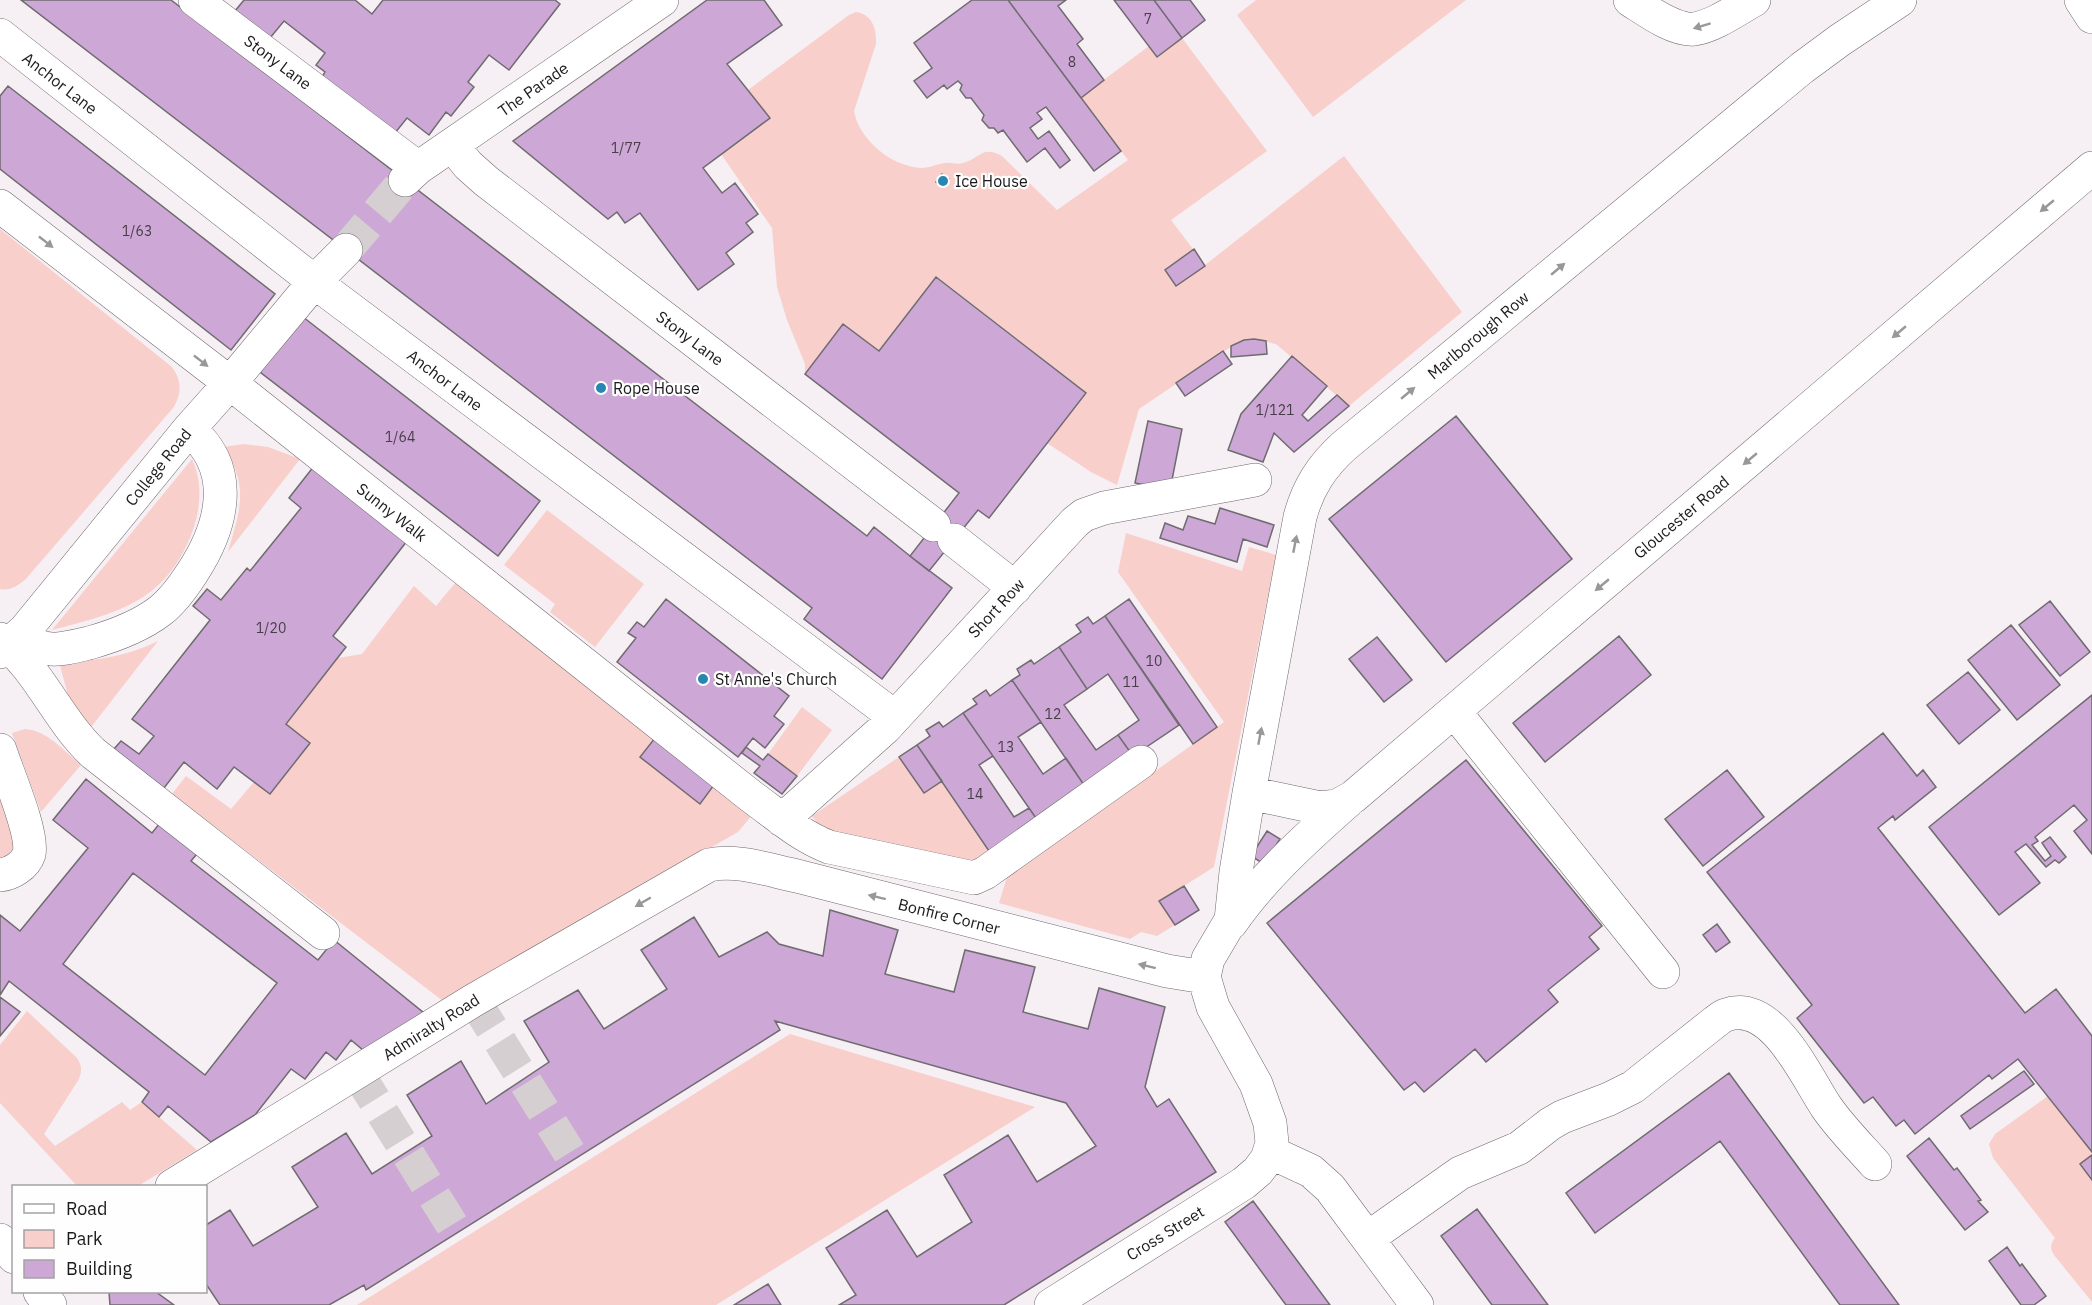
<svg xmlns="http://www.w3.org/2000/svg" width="2092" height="1305" viewBox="0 0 2092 1305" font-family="'IBM Plex Sans',sans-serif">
  <rect width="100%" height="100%" fill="#f6eff3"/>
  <path fill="#f8cfcb" d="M1256,0H1466L1313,117L1237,15Z
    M856,12C872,14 877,29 876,44L854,111C859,140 892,167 922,168C929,168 937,164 945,163C951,162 957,165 963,163C980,159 982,145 1002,156L1057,210L1128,160L1081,97L1149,46L1157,57L1182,38L1267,151L1171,220L1205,265L1344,156L1462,312L1349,406L1276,344L1254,339L1238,342L1139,409L1117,485L1091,472L1047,443L1086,392L937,277L879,351L843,324L805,374V364L787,320L777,287L772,228L721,154L769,118L748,90L849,15Z
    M0,229L172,367C182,381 182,394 173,408L25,580C17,586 10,591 0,589Z
    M244,444L268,447L300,459L228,552C240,510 250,486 223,447Z
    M192,459C202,480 201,505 194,527C168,601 121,612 52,630Z
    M547,510L644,584L595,647L550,612L555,604L504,565Z
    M1126,533L1242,571L1249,547L1276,555L1214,867L1160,901L1175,925L1157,936L1141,932L1130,939L999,903L1007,877L1224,722L1118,572Z
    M456,582L753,814L738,832L443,1001L172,794L186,776L231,809L254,782L270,794L310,743L286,724L338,658L362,654L414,586L436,606Z
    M158,641L88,731L70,702L59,662C93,661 126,657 158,641Z
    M802,707L832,730L797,776L768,754Z
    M25,729C47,730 65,752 81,765L41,812L12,733Z
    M899,757L924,793L942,781L991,854L970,869L842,837L817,823L812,816Z
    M0,797L15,844L8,856L0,859Z
    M27,1011L77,1058C82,1066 82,1070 79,1079L44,1134L55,1146L122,1102L130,1110L142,1102L197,1150L138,1186H77L0,1103V1045Z
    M790,1034L1035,1107L716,1305H357Z
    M2048,1096L2092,1152V1302L2054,1255C2050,1248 2050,1245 2055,1238L1993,1158L1989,1144L1995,1134Z"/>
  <path fill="#cda8d6" stroke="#6f6b70" stroke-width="1.5" fill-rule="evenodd" d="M21,0H171L867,536L874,527L910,556L952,588L882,679L804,619L812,608Z
    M244,0H355L372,14L383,0H555L560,4L509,70L489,55L468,82L474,87L451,116L446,112L429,135L407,118L395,133L322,77L325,72L316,65L325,53L284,21L270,38L235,11Z
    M707,0H764L782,25L727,64L770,118L703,168L722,193L735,183L758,214L746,223L753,232L726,253L734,264L698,290L640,213L625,223L617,212L608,219L513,141Z
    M972,0H1008L1121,151L1094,171L1046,107L1037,113L1042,119L1030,128L1038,139L1049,131L1070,160L1060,168L1045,148L1027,162L1003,130L998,133L994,128H989L982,120L984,115L971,98H966L960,90L962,85L958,81L947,89L944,85L927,98L914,81L932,68L914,43Z
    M1008,0H1066L1058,6L1083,39L1077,44L1104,80L1081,98Z
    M1114,0H1154L1182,38L1157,57Z
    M1154,0H1190L1205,20L1182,38Z
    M8,86L275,294L231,350L0,169V96Z
    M942,174L949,179L943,187L936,182Z
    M1194,249L1205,266L1176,286L1165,270Z
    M936,277L1086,393L989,518L978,510L929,571L910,556L959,493L805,374L843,324L879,351Z
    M303,317L540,501L498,556L260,372Z
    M1254,339L1266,341L1267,354L1231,357V346L1244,340Z
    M1223,351L1232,364L1185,396L1176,383Z
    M1292,356L1327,386L1302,415L1308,421L1337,395L1349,406L1294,452L1274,433L1263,462L1228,450L1241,414Z
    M1456,416L1572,559L1446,662L1329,519Z
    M1148,421L1182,429L1170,490L1135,483Z
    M314,466L407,541L333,636L346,647L286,724L310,743L270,794L234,767L217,789L184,762L164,788L114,749L121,741L139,754L154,736L132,719L210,620L193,606L207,589L221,600L247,568L250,571L301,508L289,498Z
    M1220,508L1274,525L1267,547L1243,539L1237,562L1160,538L1165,523L1183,530L1188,516L1215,524Z
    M666,599L789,696L774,716L784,724L765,748L753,738L738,757L617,662L636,638L628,633L637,622L644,627Z
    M1129,599L1217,727L1193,744L1105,616Z
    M2050,601L2090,652L2060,676L2019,625Z
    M1105,616L1179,725L1133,756L1118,735L1139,720L1108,674L1087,689L1059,647L1081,632L1076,625L1088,617L1093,624Z
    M2011,625L2060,685L2017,720L1968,660Z
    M1619,636L1651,675L1545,762L1513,723Z
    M1377,637L1412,680L1384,702L1349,659Z
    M1059,647L1087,689L1064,705L1096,750L1118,735L1133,756L1086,788L1012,680L1020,675L1017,669L1031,660L1034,664Z
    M1968,672L2000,710L1959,744L1927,705Z
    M1012,680L1041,722L1018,737L1043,774L1066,758L1086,788L1038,821L963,713L977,704L973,699L986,690L990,696Z
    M2092,695V854L2074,831L2087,820L2074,805L2035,837L2038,841L2032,845L2045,861L2051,856L2042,843L2050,837L2066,857L2059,863L2055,860L2046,867L2026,844L2015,852L2040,883L1999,915L1929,827Z
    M963,713L993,756L979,765L1014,817L1029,808L1038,821L991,854L917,745L930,736L926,730L939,722L943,727Z
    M1883,733L1917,776L1923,770L1936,787L1895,820L1893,816L1878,828L2025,1013L2056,989L2092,1036V1152L2018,1059L1992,1079L1989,1075L1915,1134L1904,1120L1896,1126L1873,1097L1864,1103L1797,1018L1812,1005L1707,872Z
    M655,738L714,785L700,804L640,757Z
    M917,745L942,781L924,793L899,757Z
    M746,747L763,760L768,754L797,776L782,794L754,773L760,766L742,753Z
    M1466,760L1602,926L1589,937L1599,949L1548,990L1558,1002L1486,1062L1475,1049L1424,1092L1415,1082L1404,1090L1267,923Z
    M1727,770L1764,817L1703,866L1665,819Z
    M86,779L152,833L164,818L201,849L191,861L318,960L334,940L424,1013L363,1050L351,1040L336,1060L326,1052L305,1079L291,1069L255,1115L211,1142L168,1106L159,1117L142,1102L149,1092L9,981L0,995V915L20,931L88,848L53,820ZM133,873L277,983L205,1075L63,964Z
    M1267,831L1280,839L1264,864L1251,856Z
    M1184,886L1199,910L1175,925L1159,901Z
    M830,910L898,930L885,974L954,992L965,950L1035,967L1023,1012L1088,1029L1099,988L1165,1007L1145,1087L1157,1107L1169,1099L1216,1172L1004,1305H839L856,1295L826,1248L887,1210L917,1257L972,1222L944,1175L1008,1135L1037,1182L1096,1146L1066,1103L775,1021L780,1030L366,1290L364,1285L329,1305H220L206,1284V1225L230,1210L253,1246L318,1207L292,1167L346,1133L372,1174L432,1136L407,1095L461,1061L486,1104L549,1062L524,1021L578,990L604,1029L667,989L641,950L694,917L719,957L767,932L779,944L823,956Z
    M1717,924L1730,942L1716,952L1703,935Z
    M0,997L20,1012L0,1036Z
    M2024,1071L2034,1084L1970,1129L1961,1116Z
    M1729,1073L1899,1305H1840L1720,1141L1595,1233L1566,1193Z
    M1929,1138L1954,1170L1957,1168L1981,1200L1978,1201L1988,1212L1965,1230L1907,1156Z
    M2092,1155V1180L2080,1164Z
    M1253,1201L1330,1305H1286L1225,1222Z
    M1477,1209L1548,1305H1492L1441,1236Z
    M2007,1247L2020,1266L2022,1264L2046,1296L2034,1305H2021L1989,1261Z
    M768,1284L781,1305H734Z
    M109,1292H156L174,1305H110Z"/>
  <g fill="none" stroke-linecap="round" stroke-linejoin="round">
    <path stroke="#d5cfd2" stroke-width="33" stroke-dasharray="33 16" stroke-linecap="butt" d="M346,250L405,180
      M474,1000L574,1160
      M357,1072L457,1233"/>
    <g stroke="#6f696d" stroke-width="34">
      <path id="minor" d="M195,0L418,168
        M1630,0C1646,10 1674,31 1694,29C1714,26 1736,10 1754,0
        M2081,0L2092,17
        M0,35L325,290L895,717
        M452,145L468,165L486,181L934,525
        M405,180L418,168L662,0
        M0,206L230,383L752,797C777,815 800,836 829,847L974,878L985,873L1141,762
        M954,540L1015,588
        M20,635C44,655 60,650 89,643C114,636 139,627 160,611C173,601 183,587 192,573C223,526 237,469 189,429
        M0,639C39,669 57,719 93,753L323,933
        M0,652L25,630L189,429L230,383L315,281L346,250
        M1454,711L1663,972
        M0,750C7,772 34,834 29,854C25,866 11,874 0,875
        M1249,793L1320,808L1337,806L1353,797L2092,168
        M782,820L885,728L1075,522L1084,515L1104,508L1255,480
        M1231,923C1263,877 1306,838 1348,801
        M1270,1152L1311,1171L1330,1188L1417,1305
        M172,1186L474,1000L709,865C737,859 768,870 797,876L1167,971L1204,977
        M1368,1238L1460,1173L1519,1148L1550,1124L1562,1117L1609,1099L1633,1087L1715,1022C1718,1020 1722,1016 1726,1015C1773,998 1807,1079 1827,1108C1841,1128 1859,1146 1875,1164
        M0,1240L14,1257
        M40,1292L50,1305
        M1051,1305L1244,1183L1258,1171L1267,1159L1272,1143L1270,1123L1256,1084L1213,1007L1204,977L1208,959L1231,920L1236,872L1249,793L1300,517C1308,487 1322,466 1344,446L1802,68L1840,40L1900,0"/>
    </g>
    <use href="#minor" stroke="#fff" stroke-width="33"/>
  </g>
  <defs><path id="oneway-solid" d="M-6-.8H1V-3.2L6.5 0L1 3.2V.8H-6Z" transform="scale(1.5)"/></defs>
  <g fill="#989898">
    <use href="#oneway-solid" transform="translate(1702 26) rotate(163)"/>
    <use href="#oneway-solid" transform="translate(2047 206) rotate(140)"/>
    <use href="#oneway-solid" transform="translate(46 242) rotate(38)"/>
    <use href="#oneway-solid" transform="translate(1558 269) rotate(-40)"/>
    <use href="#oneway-solid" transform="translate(1899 332) rotate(140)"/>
    <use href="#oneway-solid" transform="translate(201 361) rotate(38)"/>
    <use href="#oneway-solid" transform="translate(1408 393) rotate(-40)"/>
    <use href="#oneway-solid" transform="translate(1750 459) rotate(140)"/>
    <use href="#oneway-solid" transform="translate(1295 544) rotate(-79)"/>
    <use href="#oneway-solid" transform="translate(1602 585) rotate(140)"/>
    <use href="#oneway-solid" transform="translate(1260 736) rotate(-79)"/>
    <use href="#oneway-solid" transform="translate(877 897) rotate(-166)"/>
    <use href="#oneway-solid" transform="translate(643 902) rotate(150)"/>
    <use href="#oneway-solid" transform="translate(1147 966) rotate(-166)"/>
  </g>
  <g fill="#2786b2" stroke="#fefefe" stroke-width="2">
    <circle cx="943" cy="181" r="6"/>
    <circle cx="601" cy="388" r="6"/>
    <circle cx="703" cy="679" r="6"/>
  </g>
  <g text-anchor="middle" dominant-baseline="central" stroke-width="4.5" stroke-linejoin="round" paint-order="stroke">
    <g font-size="14" fill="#483d49">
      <text x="1148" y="19">7</text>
      <text x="1072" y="62">8</text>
      <text x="626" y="148">1/77</text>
      <text x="137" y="231">1/63</text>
      <text x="1275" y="410">1/121</text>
      <text x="400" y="437">1/64</text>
      <text x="271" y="628">1/20</text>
      <text x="1154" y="661">10</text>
      <text x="1131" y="682">11</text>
      <text x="1053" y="714">12</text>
      <text x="1006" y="747">13</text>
      <text x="975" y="794">14</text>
    </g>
    <g font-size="16" fill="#1b191a" stroke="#fefefe">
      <text transform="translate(278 62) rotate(37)">Stony Lane</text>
      <text transform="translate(60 83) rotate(38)">Anchor Lane</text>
      <text transform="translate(533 89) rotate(-35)">The Parade</text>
      <text transform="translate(1478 335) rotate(-40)">Marlborough Row</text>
      <text transform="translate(690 338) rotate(37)">Stony Lane</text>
      <text transform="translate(445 380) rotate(37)">Anchor Lane</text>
      <text transform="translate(158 467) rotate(-51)">College Road</text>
      <text transform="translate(392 512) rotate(38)">Sunny Walk</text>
      <text transform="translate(1681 517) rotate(-40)">Gloucester Road</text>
      <text transform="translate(996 608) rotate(-47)">Short Row</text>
      <text transform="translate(949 916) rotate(14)">Bonfire Corner</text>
      <text transform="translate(431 1027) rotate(-32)">Admiralty Road</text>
      <text transform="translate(1165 1233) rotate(-32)">Cross Street</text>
    </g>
    <g font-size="16" fill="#1b191a" stroke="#fefefe" text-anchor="start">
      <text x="955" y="181">Ice House</text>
      <text x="613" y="388">Rope House</text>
      <text x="715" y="679">St Anne's Church</text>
    </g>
  </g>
  <rect x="12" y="1185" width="195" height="108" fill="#fefefe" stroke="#a3a2a3" stroke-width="1.5"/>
  <rect x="24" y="1204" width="30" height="9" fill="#ffffff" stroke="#a3a2a3" stroke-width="1.5"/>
  <text x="66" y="1215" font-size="18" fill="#1b191a">Road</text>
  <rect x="24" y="1230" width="30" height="18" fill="#f8cfcb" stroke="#a3a2a3" stroke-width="1.5"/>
  <text x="66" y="1245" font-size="18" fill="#1b191a">Park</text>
  <rect x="24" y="1260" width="30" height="18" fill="#cda8d6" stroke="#a3a2a3" stroke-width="1.5"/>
  <text x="66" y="1275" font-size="18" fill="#1b191a">Building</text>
</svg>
